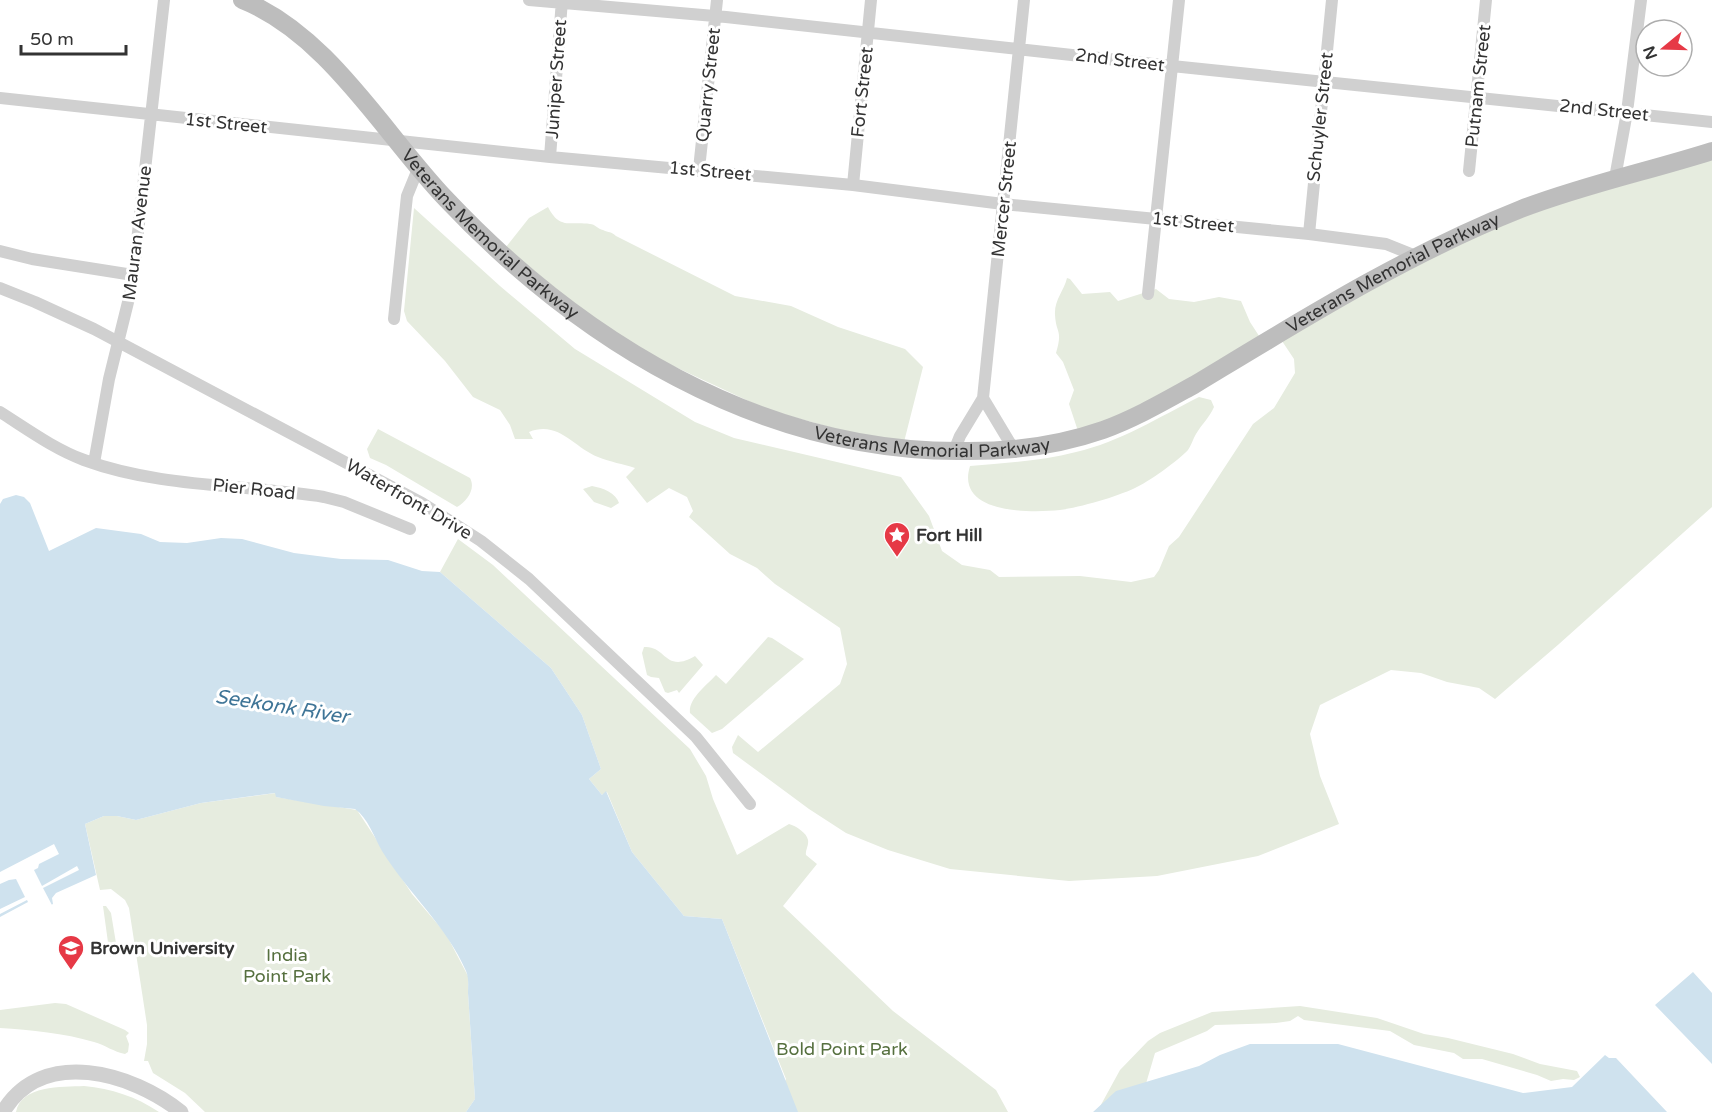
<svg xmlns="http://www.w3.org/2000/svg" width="1712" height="1112" viewBox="0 0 1712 1112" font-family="'Varela Round',sans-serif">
  <rect width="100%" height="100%" fill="#fff"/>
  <path fill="#e6ecdf" d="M1712,149V507L1559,644L1495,699L1479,688L1447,682L1421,673L1391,670L1320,705L1310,734L1320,776L1339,824L1258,856L1157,876L1069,881L950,869L888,850L846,833L809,809L733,753L732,747L738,735L758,752L840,684L847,664L840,628L775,584L757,568L730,554L689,517L693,511L687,497L669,488L647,503L626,477L635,468C623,464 610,462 598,457C574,448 559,420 529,432L533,439H515L510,425L500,410L473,397L445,361L407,321L404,311L414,208L500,286L575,349L695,422L734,438L901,477L929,516L942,551L962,565L990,570L999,577L1080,576L1131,582L1154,577L1159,570L1169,546L1179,537L1253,424L1274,408L1295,373L1294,359L1278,335L1422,252Z
    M548,207C560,230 569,221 590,224C595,224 598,229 603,230C609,233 611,231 616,236L735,296L791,306L838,327L905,349L923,367L904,442L895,445L768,410L613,338L506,247L529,218Z
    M1067,278L1070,279L1082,294L1110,292L1118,301L1156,289L1169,299L1194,302L1219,297L1241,301L1250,322L1263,342L1169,396L1078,431L1069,404L1074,390L1063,362L1056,353C1063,329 1056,334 1055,315C1054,300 1064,291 1067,278Z
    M1199,397L1211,400L1214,407C1209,418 1202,424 1196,434C1193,439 1191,446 1188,450C1179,460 1147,483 1135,488C1116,497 1081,507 1060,510C1030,513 955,514 970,466C1005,463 1041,461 1076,452C1120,442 1159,417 1199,397Z
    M378,429L470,478C476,489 467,501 457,507L386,465L370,458L367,449Z
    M592,486C603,488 616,493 619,503L611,508L594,502L583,489Z
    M458,539L493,565L690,749L706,776L713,799L737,855L789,824C796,826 807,833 808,840C809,846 805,850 806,855L817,864L783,906L893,1011L996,1090L1008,1112H771L786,1079L722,919L684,916L632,852L607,792L602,795L589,779L601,769L582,715L551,668L440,572Z
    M768,637L772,638L804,659L722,729L712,733L690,713C688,699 707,685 716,675L726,684Z
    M644,647C666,645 665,674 695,656L703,665L679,693L677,690L668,693L665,692L659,678L651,677L647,675L642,653Z
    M276,793V797L357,810L412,894L446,934L468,976V993L475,1099L466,1112H205L185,1093L153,1073L148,1061H144L147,1044V1025L129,908L125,900L111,889L100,890L85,824L104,816H117L136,820L201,803Z
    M103,906H106L111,913L117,949V952L110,957Z
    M55,1003L66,1004L125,1030L129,1033L126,1036L129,1044L128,1052L125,1054C114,1052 105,1045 94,1042C64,1033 31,1030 0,1028V1010Z
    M1300,1006L1377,1018L1424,1034L1448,1038L1513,1054L1540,1064L1577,1071L1580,1077L1574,1080L1563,1079L1551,1081L1537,1075L1482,1059H1463L1454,1053L1414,1045L1390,1031L1304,1020L1298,1016L1290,1021L1276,1023L1215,1025L1207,1031L1155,1053L1145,1087L1097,1112L1120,1070L1148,1041L1160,1033L1212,1012Z
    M84,1086C112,1089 135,1096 159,1112H16C21,1085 62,1087 84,1086Z"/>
  <path fill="#cfe2ee" d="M16,495L24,497L30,503L49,551L96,528L141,534L160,542L187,543L221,538L242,539L294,553L341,559L388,560L422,571L440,572L551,668L582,715L601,769L589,779L602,795L606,791L632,852L684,916L722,919L798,1112H466L475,1099L468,993C468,986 469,978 466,971C446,925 408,893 382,851C374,837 368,818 355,809L324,806L276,797L275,793L201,803L136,820L117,816H104L85,824L96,875L56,893L52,898L53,904L0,930V504L3,499Z
    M1693,972L1712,993V1064L1655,1005Z
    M1250,1044H1338L1523,1093L1572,1087L1605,1055L1609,1058H1616L1667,1112H1093L1116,1091L1199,1066L1220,1055Z"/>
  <path fill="#fff" d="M54,844L59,854L39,864L38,868L34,870L42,886L77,866L79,870L43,888L53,907L0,933V917L28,902L27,900L0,914V909L25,897L16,879L9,880L0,884V872Z"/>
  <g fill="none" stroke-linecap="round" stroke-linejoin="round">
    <path stroke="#d0d0d0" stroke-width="12" d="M529,0L726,17L1172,66L1712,122
      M0,98L550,157L853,185L1003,204L1309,234L1386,244L1416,256
      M550,157L562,0
      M699,169L717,0
      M1469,171L1486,0
      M1615,178L1627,112L1641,0
      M853,185L871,0
      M1309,234L1332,0
      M0,251L32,259L133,275
      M0,288L35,302L94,329L422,503L481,541L529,579L696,737L750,804
      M1148,294L1179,0
      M394,319L407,196L418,169
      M983,398L1013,448
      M0,412C27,429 54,449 84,460C160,488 245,484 324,497L344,502L410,529
      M954,451L960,436L983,398L1024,0
      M94,463L109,379L132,286L164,0"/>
    <path stroke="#d0d0d0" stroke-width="15" d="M3,1112C42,1046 133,1073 181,1112"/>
    <path stroke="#bdbdbd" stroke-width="18" id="s1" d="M242,0C328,34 384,134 446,199C579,340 759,451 958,451C1006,452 1057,446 1103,430C1134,419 1165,401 1194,385C1300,321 1405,255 1521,209C1583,185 1649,171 1712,151"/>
  </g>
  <defs>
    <g id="sight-pin" transform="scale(1.35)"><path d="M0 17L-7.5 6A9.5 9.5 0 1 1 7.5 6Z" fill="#e63946" stroke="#fff"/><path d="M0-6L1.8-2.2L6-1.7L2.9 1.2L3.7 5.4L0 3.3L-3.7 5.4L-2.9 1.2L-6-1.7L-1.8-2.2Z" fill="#fff"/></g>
    <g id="university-pin" transform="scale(1.35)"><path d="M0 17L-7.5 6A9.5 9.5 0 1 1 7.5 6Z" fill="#e63946" stroke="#fff"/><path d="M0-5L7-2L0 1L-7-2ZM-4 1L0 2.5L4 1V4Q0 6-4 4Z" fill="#fff"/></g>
  </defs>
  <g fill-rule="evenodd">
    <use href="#sight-pin" x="897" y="535"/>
    <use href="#university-pin" x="71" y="948"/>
  </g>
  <g text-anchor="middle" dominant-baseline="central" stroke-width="6" stroke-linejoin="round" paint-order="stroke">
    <g font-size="18" fill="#333" stroke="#fff">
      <text transform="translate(1120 60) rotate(7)">2nd Street</text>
      <text transform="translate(556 79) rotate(-86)">Juniper Street</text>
      <text transform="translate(708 85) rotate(-84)">Quarry Street</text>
      <text transform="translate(1478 86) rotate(-84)">Putnam Street</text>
      <text transform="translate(862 92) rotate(-84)">Fort Street</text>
      <text transform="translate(1604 110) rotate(6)">2nd Street</text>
      <text transform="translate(1320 117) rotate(-84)">Schuyler Street</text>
      <text transform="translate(226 123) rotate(6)">1st Street</text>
      <text transform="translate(710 171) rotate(5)">1st Street</text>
      <text transform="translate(1004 199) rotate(-84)">Mercer Street</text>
      <text transform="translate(1193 222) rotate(6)">1st Street</text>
      <text stroke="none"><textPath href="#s1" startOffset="344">Veterans Memorial Parkway</textPath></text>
      <text transform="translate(137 233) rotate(-83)">Mauran Avenue</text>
      <text stroke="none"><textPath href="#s1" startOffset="1352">Veterans Memorial Parkway</textPath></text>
      <text stroke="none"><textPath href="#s1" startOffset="848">Veterans Memorial Parkway</textPath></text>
      <text transform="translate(254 489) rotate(6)">Pier Road</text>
      <text transform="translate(409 499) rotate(30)">Waterfront Drive</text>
    </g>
    <g font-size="18" font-weight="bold" fill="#333" stroke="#fff" text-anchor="start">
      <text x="916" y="535">Fort Hill</text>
      <text x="90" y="948">Brown University</text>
    </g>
    <g font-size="18" fill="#56703f" stroke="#fff">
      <text x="287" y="955">India<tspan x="287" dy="21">Point Park</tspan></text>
      <text x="842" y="1049">Bold Point Park</text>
    </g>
    <g font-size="20" font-style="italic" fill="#3f7597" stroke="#fff">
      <text transform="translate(282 707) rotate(9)">Seekonk River</text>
    </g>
  </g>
  <g transform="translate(1664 48) rotate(251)"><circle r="28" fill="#ffffff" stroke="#adadad" stroke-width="1.5"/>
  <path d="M0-4.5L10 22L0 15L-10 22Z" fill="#e63946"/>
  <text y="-9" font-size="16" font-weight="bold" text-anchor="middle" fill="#333333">N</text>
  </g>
  <path d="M21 45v9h105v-9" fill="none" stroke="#333333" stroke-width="3"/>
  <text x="30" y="45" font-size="18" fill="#333333" stroke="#ffffff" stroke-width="4.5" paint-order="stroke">50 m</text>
</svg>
